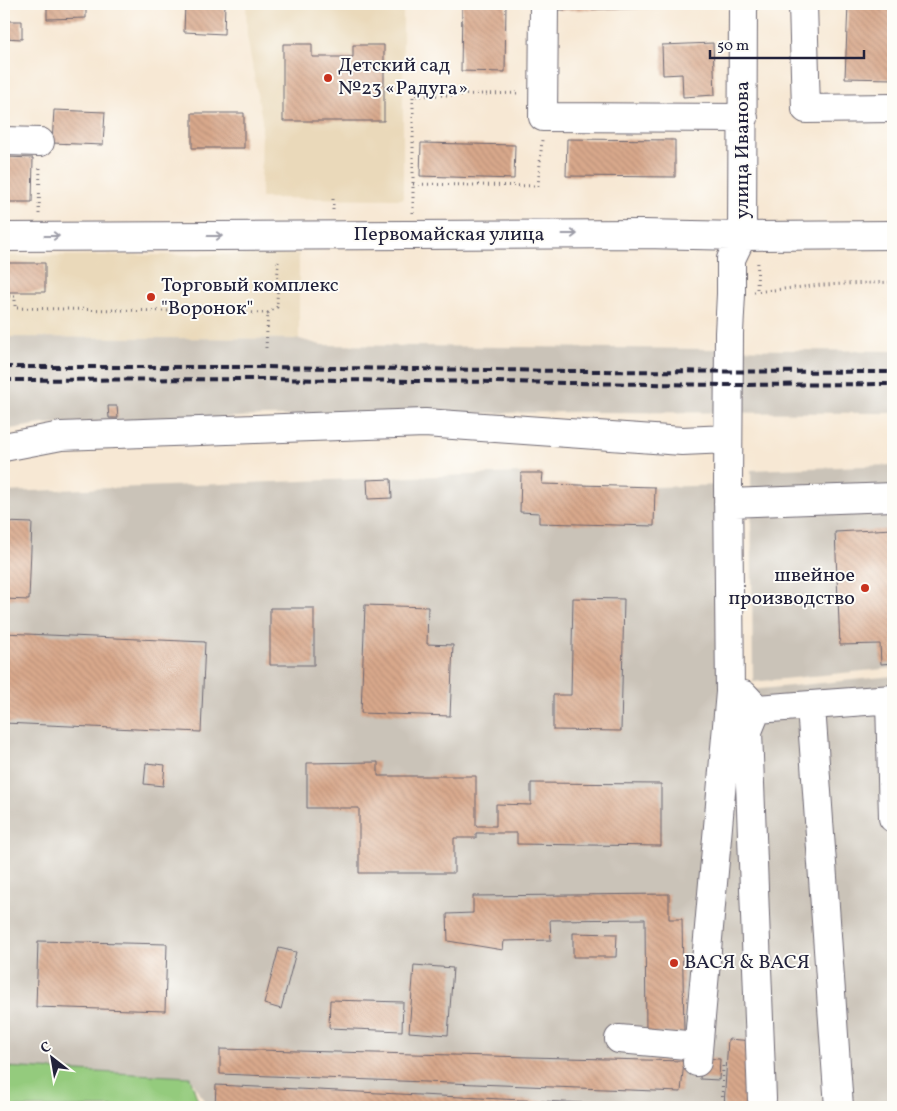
<svg xmlns="http://www.w3.org/2000/svg" width="897" height="1111" viewBox="0 0 897 1111" font-family="Vollkorn,serif">
  <defs>
    <pattern id="building-back-hatch" width="6" height="6" patternUnits="userSpaceOnUse" patternTransform="scale(1.25)"><rect width="6" height="6" fill="#d8a88b"/><path d="M-1 5l2 2M0 0l6 6M5-1l2 2" fill="none" stroke="#b99079"/></pattern>
  </defs>
  <rect width="100%" height="100%" fill="#fdfcf7"/>
  <filter id="ink" filterUnits="userSpaceOnUse"><feTurbulence type="fractalNoise" baseFrequency=".02" numOctaves="2"/><feDisplacementMap in="SourceGraphic" scale="10" xChannelSelector="R" yChannelSelector="G"/><feConvolveMatrix kernelMatrix="1 2 1 2 8 2 1 2 1" color-interpolation-filters="sRGB"/></filter>
  <filter id="wash" filterUnits="userSpaceOnUse"><feTurbulence type="fractalNoise" baseFrequency=".0096" numOctaves="4" result="noise"/><feDisplacementMap in="SourceGraphic" scale="20" xChannelSelector="R" yChannelSelector="G"/><feGaussianBlur stdDeviation="1.12" result="paint"/><feColorMatrix in="noise" values="0 0 0 0 0 0 0 0 0 0 0 0 0 0 0 0 0 1.4 0 .05"/><feComposite in="paint" operator="in"/></filter>
  <g filter="url(#wash)">
    <rect width="100%" height="100%" fill="#f7e8d4"/>
    <path fill="#ead9ba" d="M246,4H403V199L261,198L262,120L247,36Z
      M299,254V339L4,337V256Z"/>
    <path fill="#cac3b8" d="M4,337L299,339L321,345L893,351V413L579,412L264,416L42,424L4,430Z
      M893,465V668L753,682L751,470Z
      M521,473H543V484L655,487L728,485L730,692L893,676V1107H208L190,1077L4,1067V492Z"/>
    <path fill="#94cb7d" stroke="#5b765c" d="M4,1067L190,1077L200,1107H4Z"/>
    <g id="blocks">
      <path fill="url(#building-back-hatch)" d="M47,4H86V18L47,19Z
        M185,4H225L224,34L184,32Z
        M462,4H506L505,72L461,71Z
        M558,4H667V8L558,10Z
        M848,4H893V79L845,78Z
        M4,21H22V39L4,38Z
        M713,43L715,95L683,97L682,74L663,75L662,45Z
        M283,44H312V57H353V45H384V121H283Z
        M54,110L105,112L103,145L52,143Z
        M192,113H244V148H192Z
        M567,139L675,140V177L566,176Z
        M421,143L515,145L514,179L420,176Z
        M6,157L33,158L32,202H4V162H6Z
        M4,263H45V292H4Z
        M108,406H117L118,418H109Z
        M521,473H543L542,484L655,487L654,526L539,523V513L520,512Z
        M391,479L392,498L368,499L367,480Z
        M4,522L32,523L29,600L4,599Z
        M893,529V663L881,664L880,644L840,645L835,532Z
        M573,598L624,599L621,731L553,730V695H571Z
        M365,605L428,607L427,644L453,645L450,716L361,713Z
        M270,608H314V665H270Z
        M4,633L205,642L201,732L4,723Z
        M378,762V776H476V826H496V804L531,805V783L661,784V846L517,844V833H476V838H454V873H359V808H307V763Z
        M146,763L165,765L163,786L144,784Z
        M669,894V919H682L684,1033H646L645,919L550,920L551,940L504,941L503,950L448,941L447,914L473,913V896Z
        M573,933L617,934L616,957H573Z
        M38,941L167,944L165,1011L36,1007Z
        M279,948L296,952L281,1009L264,1004Z
        M414,965L453,968L448,1035L409,1032Z
        M330,1000L403,1002L402,1031L329,1028Z
        M728,1039L754,1041L750,1107H724Z
        M220,1049L684,1061L681,1092L220,1074Z
        M701,1058L720,1059L719,1080L700,1079Z
        M216,1085L644,1106V1107H215Z"/>
    </g>
  </g>
  <g filter="url(#ink)">
    <use href="#blocks" fill-opacity="0" stroke="#6d6771" stroke-width="1"/>
    <g fill="none" stroke-linecap="round" stroke-linejoin="round">
      <g stroke="#6d6771" stroke-width="30">
        <path id="minor" d="M544,4L543,117L744,118
          M803,4L806,109L893,108
          M4,141L40,142
          M4,237L643,234L742,236L893,235
          M4,447L61,436L425,423L682,441L728,439
          M728,503L893,497
          M744,695L757,709L893,699
          M890,700L893,818
          M811,706L839,1107
          M757,709L748,731L762,1099
          M619,1039L698,1046
          M697,1062L730,692L728,485L729,333L731,294V259L742,236L743,4"/>
      </g>
      <path stroke="#6d6771" stroke-width="3" stroke-dasharray="1 4" stroke-linecap="butt" d="M413,184L538,186L542,140
        M333,199V213
        M413,213V96L520,93
        M39,214L40,166
        M757,289L758,260
        M754,292L822,285L893,282
        M4,296H15V308L268,313
        M266,348L268,313L277,307L278,259
        M722,1107L723,1063"/>
      <use href="#minor" stroke="#fff" stroke-width="28"/>
      <path stroke="#22223b" stroke-width="4" stroke-dasharray="8 4" stroke-linecap="butt" d="M4,367H259L569,371L893,372
        M4,380L260,379L728,385L893,384"/>
    </g>
    <defs><path id="oneway-shaft" d="M-6 0H5M1.5-3L5.5 0L1.5 3" fill="none" stroke-width="1.6" stroke-linecap="round" stroke-linejoin="round" transform="scale(1.25)"/></defs>
    <g stroke="#9c9ca7">
      <use href="#oneway-shaft" transform="translate(570 234)"/>
      <use href="#oneway-shaft" transform="translate(52 236)"/>
      <use href="#oneway-shaft" transform="translate(215 236)"/>
    </g>
  </g>
  <g fill="#c8321e" stroke="#fdfcf7" stroke-width="2">
    <circle cx="328" cy="78" r="5"/>
    <circle cx="151" cy="297" r="5"/>
    <circle cx="865" cy="588" r="5"/>
    <circle cx="674" cy="963" r="5"/>
  </g>
  <g text-anchor="middle" dominant-baseline="central" stroke-width="4" stroke-linejoin="round" paint-order="stroke">
    <g font-size="20" fill="#22223b" stroke="#fdfcf7" text-anchor="start">
      <text x="338" y="66">Детский сад<tspan x="338" dy="23">№23 «Радуга»</tspan></text>
      <text x="161" y="286">Торговый комплекс<tspan x="161" dy="23">"Воронок"</tspan></text>
      <text x="855" y="576" text-anchor="end">швейное<tspan x="855" dy="23">производство</tspan></text>
      <text x="684" y="963">ВАСЯ &amp; ВАСЯ</text>
    </g>
    <g font-size="20" fill="#22223b" stroke="#fdfcf7">
      <text transform="translate(743 150) rotate(-90)">улица Иванова</text>
      <text x="449" y="235">Первомайская улица</text>
    </g>
  </g>
  <rect width="897" height="1111" fill="none" stroke="#fdfcf7" stroke-width="20"/>
  <g transform="translate(52 1058) rotate(329)" stroke="#fdfcf7" stroke-width="4" paint-order="stroke">
  <path d="M0-4L9 19L0 12L-9 19Z" fill="#22223b"/>
  <text y="-8" font-size="14" font-weight="bold" text-anchor="middle" fill="#22223b">С</text>
  </g>
  <path d="M710 50v8h154v-8" fill="none" stroke="#22223b" stroke-width="2.5"/>
  <text x="717" y="50" font-size="15" fill="#22223b" stroke="#fdfcf7" stroke-width="4" paint-order="stroke">50 m</text>
</svg>
